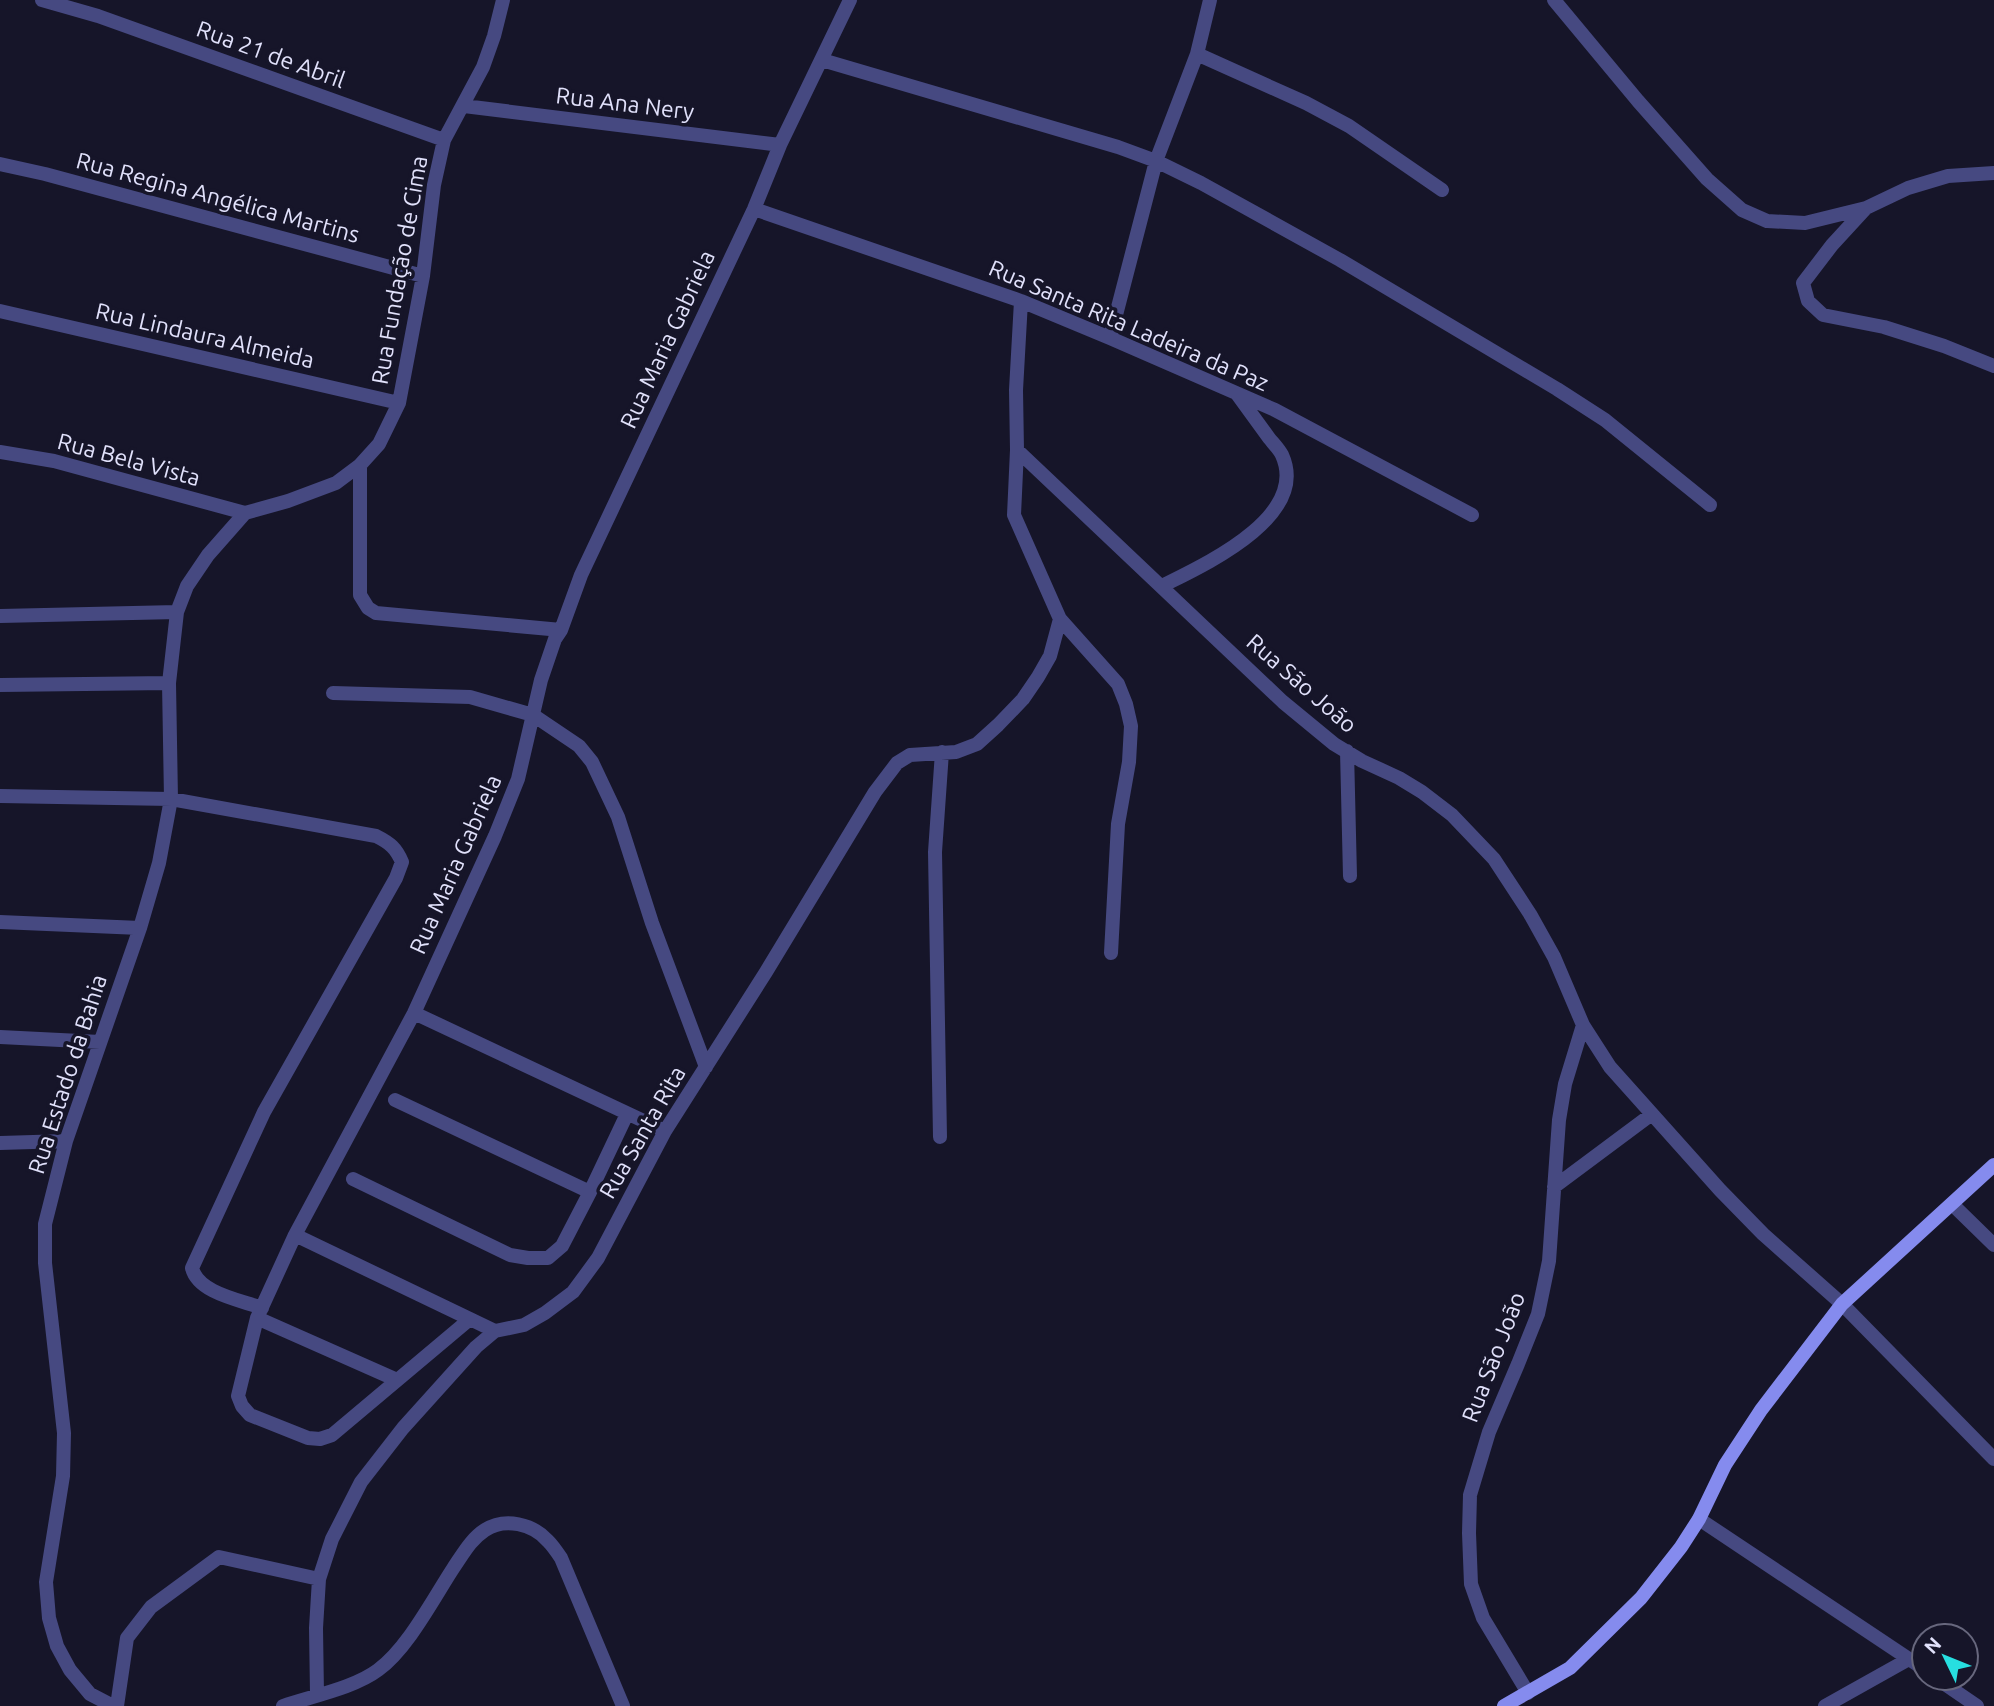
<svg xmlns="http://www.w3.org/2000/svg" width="1994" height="1706" viewBox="0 0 1994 1706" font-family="Ubuntu,sans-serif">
  <rect width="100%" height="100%" fill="#161529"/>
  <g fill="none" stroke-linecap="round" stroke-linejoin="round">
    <path stroke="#464981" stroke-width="14" d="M42,0L98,16L444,140
      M1554,0L1638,101L1707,179L1742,210L1767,221L1805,223L1866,208
      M1197,54L1306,103L1349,126L1442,190
      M822,60L1118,147L1156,161L1201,183L1340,260L1557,389L1605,420L1710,505
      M464,106L780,145
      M0,164L45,174L423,276
      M1994,173L1948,176L1908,188L1866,208L1832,245L1803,283L1808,301L1823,315L1884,327L1944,346L1994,366
      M754,209L1021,301L1110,338L1275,410L1472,515
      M1021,301L1016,390L1017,450L1014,515L1060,619L1118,684L1126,704L1131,726L1129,762L1118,824L1111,953
      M0,311L399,403
      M1110,338L1156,161L1197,54L1210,0
      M1017,450L1283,702L1334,744L1362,761L1399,778L1422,792L1452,815L1494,859L1530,914L1554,957L1583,1025L1610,1067L1720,1190L1763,1234L1842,1304L1994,1459
      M0,452L54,461L245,513L288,501L336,483L360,465L379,444L399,403L423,276L434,185L444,140L483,67L494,36L503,0
      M360,465V595L368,608L376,613L561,630
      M1162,586C1204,565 1310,517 1282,455C1279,449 1273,443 1269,438C1258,423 1248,409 1237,394
      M0,616L177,612
      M0,685L169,683
      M333,693L470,697L533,715L579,746L592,762L618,817L652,923L706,1067
      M1347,751L1350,876
      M0,796L171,799L376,836C390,843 396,848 402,862L396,878L264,1112L192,1268C198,1293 240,1300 262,1308
      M0,922L140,928
      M414,1013L665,1131
      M0,1037L100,1042
      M395,1100L590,1192
      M940,1137L935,852L942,752
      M0,1143L66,1141
      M353,1179L510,1255L528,1258H548L562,1246L590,1192L627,1114
      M1554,1187L1652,1114
      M1952,1204L1994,1245
      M295,1235L495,1331
      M257,1318L397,1380
      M470,1319L332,1435L320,1439L308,1438L250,1415L242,1406L238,1396L257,1318L295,1235L414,1013L495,836L518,779L541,680L555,639L561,630L581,575L754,209L780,145L850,0
      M1699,1519L1924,1669
      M1936,1678L1977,1706
      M1528,1693L1483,1618L1471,1584L1469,1533L1470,1495L1489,1432L1518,1364L1538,1314L1549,1261L1559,1120L1565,1084L1583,1025
      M317,1694L316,1628L319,1579L332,1539L361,1482L403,1428L476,1347L495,1331L524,1325L545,1313L573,1292L598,1258L665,1131L766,972L875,792L897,763L910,755L956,752L977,744L998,725L1023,699L1038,677L1050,656L1060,619
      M113,1706L90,1694L70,1670L57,1646L49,1618L46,1582L63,1476L64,1433L45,1263V1224L66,1141L140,928L159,863L171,799L169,683L177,612L187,586L208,555L245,513
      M117,1706L127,1638L151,1607L219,1557L319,1579
      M283,1706C312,1696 354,1688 378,1670C408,1648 433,1599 454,1567C463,1554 471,1539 485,1530C505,1517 533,1524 548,1541C553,1546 557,1552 561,1558L623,1706
      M1825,1706L1909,1659"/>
    <path stroke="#858bee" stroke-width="14" d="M1504,1706L1570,1668L1641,1598L1681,1547L1699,1519L1725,1465L1761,1410L1842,1304L1994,1165"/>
  </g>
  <g text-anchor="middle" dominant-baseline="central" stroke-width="7" stroke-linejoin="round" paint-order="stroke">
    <g font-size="23" fill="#e1e1fb" stroke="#161529">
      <text transform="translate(271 54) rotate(20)">Rua 21 de Abril</text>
      <text transform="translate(625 103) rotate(7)">Rua Ana Nery</text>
      <text transform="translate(218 197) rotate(15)">Rua Regina Angélica Martins</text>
      <text transform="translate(399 270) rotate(-80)">Rua Fundação de Cima</text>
      <text transform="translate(1129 325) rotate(23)">Rua Santa Rita Ladeira da Paz</text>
      <text transform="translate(205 335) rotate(13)">Rua Lindaura Almeida</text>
      <text transform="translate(667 339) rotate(-65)">Rua Maria Gabriela</text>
      <text transform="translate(129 459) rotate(15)">Rua Bela Vista</text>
      <text transform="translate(1302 683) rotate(41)">Rua São João</text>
      <text transform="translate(455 864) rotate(-66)">Rua Maria Gabriela</text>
      <text transform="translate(67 1074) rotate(-72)">Rua Estado da Bahia</text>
      <text transform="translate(642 1132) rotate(-60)">Rua Santa Rita</text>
      <text transform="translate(1493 1357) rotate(-69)">Rua São João</text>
    </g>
  </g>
  <g transform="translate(1945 1657) rotate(313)"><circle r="33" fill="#161529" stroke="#67677d" stroke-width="2"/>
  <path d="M0-5L12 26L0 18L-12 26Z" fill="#27dfe0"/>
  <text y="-10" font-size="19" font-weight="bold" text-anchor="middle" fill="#e1e1fb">N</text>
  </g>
</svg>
